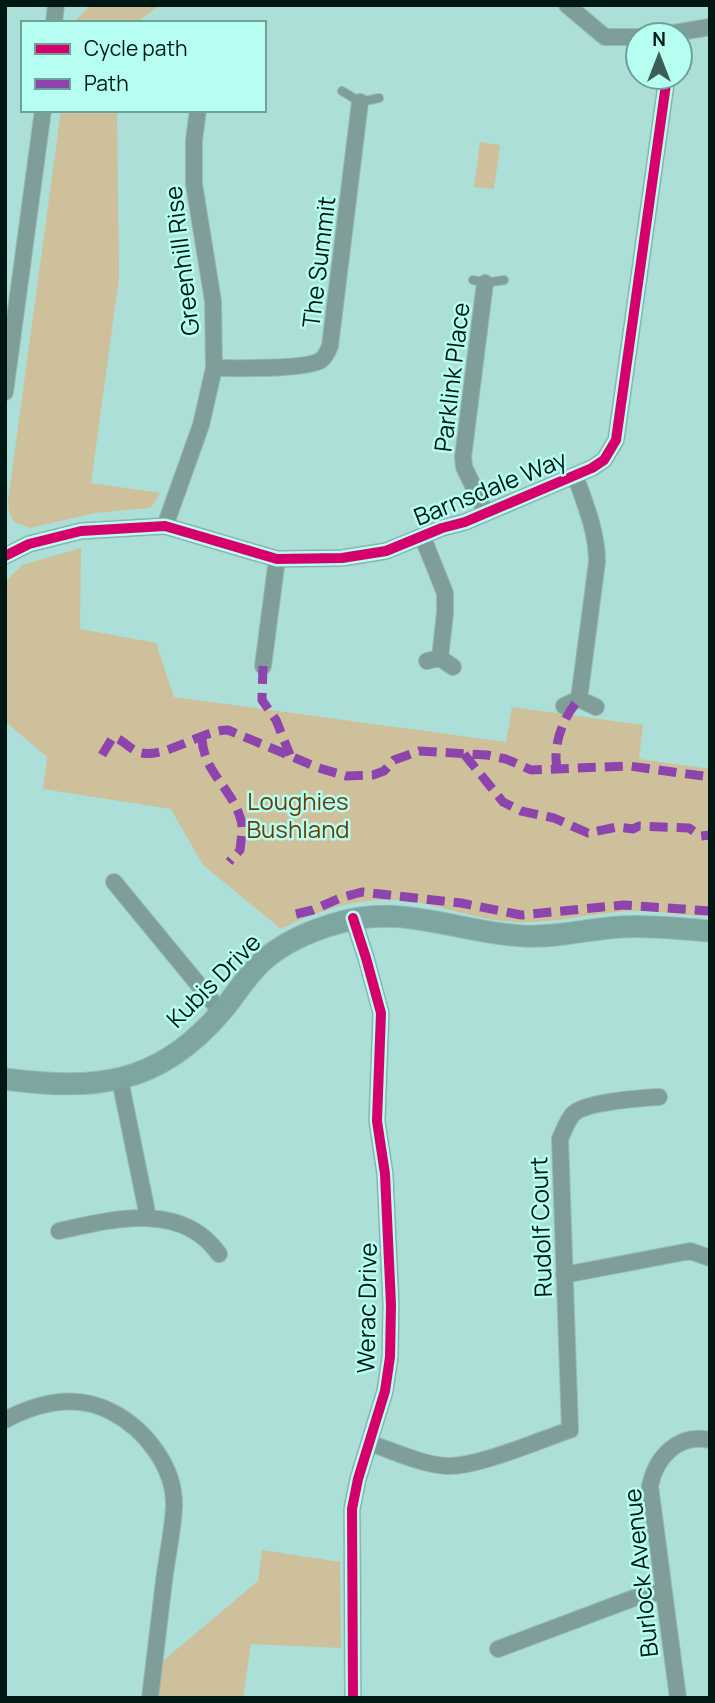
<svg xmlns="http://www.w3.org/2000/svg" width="715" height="1703" viewBox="0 0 715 1703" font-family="Manrope,sans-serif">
  <rect width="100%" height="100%" fill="#acdfd7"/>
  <path fill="#cec09a" d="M91,5H161L135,23H73Z
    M61,110H117L119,278L91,483L160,493L154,504L149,508L95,513L30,528L14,522L9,512L8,501Z
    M480,142L500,145L494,189L474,187Z
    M81,548L80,629L156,643L174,697L506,742L512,707L643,725L639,759L710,769V916C683,916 657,910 630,911C591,913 553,924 513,922C484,920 458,911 430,905C378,892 328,905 281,929L203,865L171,809L43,789L47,757L5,721V582L22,565Z
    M262,1550L340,1562L341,1648L251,1644L243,1698H175L156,1695L158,1665L258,1581Z"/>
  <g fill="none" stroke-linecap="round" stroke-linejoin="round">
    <g stroke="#95bbb5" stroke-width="10">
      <path id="lane" d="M342,91L360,102L379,98
        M473,280L485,283L504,280"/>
    </g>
    <g stroke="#95bbb5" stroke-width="18">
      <path id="street" d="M567,5L605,37H638
        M54,23L56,5
        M662,35L710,27
        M485,283L463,457L464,467L486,513
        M214,368C235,368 307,370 321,360C325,357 328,351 330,346L360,102
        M5,392L43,110
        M575,475C585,504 597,531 597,562L579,699
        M165,526L201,425L214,368L213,301L194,184V140L198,110
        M423,538L445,593V613L440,658
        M5,556L29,544L81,531L165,526L277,559L342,558L386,551L442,528L465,522L592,468L604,460L616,440L667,77
        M427,661L440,658L453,667
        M263,666L277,559
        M564,706L579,699L596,707
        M114,882L221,1012
        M120,1080L148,1217
        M59,1231C113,1219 182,1201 219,1254
        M564,1275L690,1251L710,1258
        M5,1420C39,1402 76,1393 112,1412C145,1429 175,1467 174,1506C173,1531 167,1556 164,1581C159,1620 155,1659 150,1698
        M369,1443C394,1451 420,1464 446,1466C476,1468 539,1440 570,1430L560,1139C564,1130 567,1121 573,1114C585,1102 641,1098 659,1097
        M498,1649L634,1598L663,1591
        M353,1698L352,1509L358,1479L385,1391L390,1357L391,1305L385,1174L377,1121L381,1013L366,958L353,918
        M678,1698L650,1486C656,1457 678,1433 710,1440"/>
    </g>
    <g stroke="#95bbb5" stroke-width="23">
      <path id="secondary" d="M5,1079C96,1091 159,1085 221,1012C236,995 247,974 265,959C284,943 308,932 331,925C401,901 455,933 524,936C556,938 588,929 620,927C649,925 680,929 710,931"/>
    </g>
    <use href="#lane" stroke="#7f9e99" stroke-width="8"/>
    <use href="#street" stroke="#7f9e99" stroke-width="16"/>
    <use href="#secondary" stroke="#7ea6a0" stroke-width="21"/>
    <path stroke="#8e44ad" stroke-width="9" stroke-dasharray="18 9" stroke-linecap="butt" d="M263,666L262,700L276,720L290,755
      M202,738C203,771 231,788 240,817C244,827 241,839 240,850L229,862
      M464,754L503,802L521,811L554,818L588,833L617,827L633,829L639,826L689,828L701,836L710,835
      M102,755L113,737C125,740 130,751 142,753C166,758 205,729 228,730L319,768L346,776L373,775L384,771L394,760L419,751L487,755L506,759L531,770L629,766L710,777
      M558,771C551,748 563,717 579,699
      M296,914L313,910L340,898L362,892L461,903L521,915L624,905L710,911"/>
    <g stroke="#b5fef1" stroke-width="15">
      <path id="cycleway" d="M5,556L29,544L81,531L165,526L277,559L342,558L386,551L442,528L465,522L592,468L604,460L616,440L667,77
        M353,1698L352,1509L358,1479L385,1391L390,1357L391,1305L385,1174L377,1121L381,1013L366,958L353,918"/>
    </g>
    <use href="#cycleway" stroke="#d6006c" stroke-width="10"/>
  </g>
  <g text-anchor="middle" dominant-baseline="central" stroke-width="5" stroke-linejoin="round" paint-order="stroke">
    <g font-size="24" fill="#001814" stroke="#b5fef1">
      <text transform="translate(181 261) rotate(-97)">Greenhill Rise</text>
      <text transform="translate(318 262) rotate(-83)">The Summit</text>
      <text transform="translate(451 377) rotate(-83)">Parklink Place</text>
      <text transform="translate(490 487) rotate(-22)">Barnsdale Way</text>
      <text transform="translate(213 980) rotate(-45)">Kubis Drive</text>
      <text transform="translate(540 1227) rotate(-92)">Rudolf Court</text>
      <text transform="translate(366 1308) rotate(-89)">Werac Drive</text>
      <text transform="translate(640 1573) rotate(-96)">Burlock Avenue</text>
    </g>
    <g font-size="24" fill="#6b3c05" stroke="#b5fef1">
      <text x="298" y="800">Loughies<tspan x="298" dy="28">Bushland</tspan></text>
    </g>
  </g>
  <rect width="715" height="1703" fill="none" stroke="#001814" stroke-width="14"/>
  <rect x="21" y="21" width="245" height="91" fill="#b5fef1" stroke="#6da299" stroke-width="2"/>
  <rect x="35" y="44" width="35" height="10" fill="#d6006c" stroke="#6da299" stroke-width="2"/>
  <text x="84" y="56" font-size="21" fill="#001814">Cycle path</text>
  <rect x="35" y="79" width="35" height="10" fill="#8e44ad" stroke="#6da299" stroke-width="2"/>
  <text x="84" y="91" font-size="21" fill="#001814">Path</text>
  <g transform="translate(659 56)"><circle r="33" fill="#b5fef1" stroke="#6da299" stroke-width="2"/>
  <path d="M0-5L12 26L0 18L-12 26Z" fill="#3c5e58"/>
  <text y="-10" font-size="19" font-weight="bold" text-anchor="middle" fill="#001814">N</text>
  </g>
</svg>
